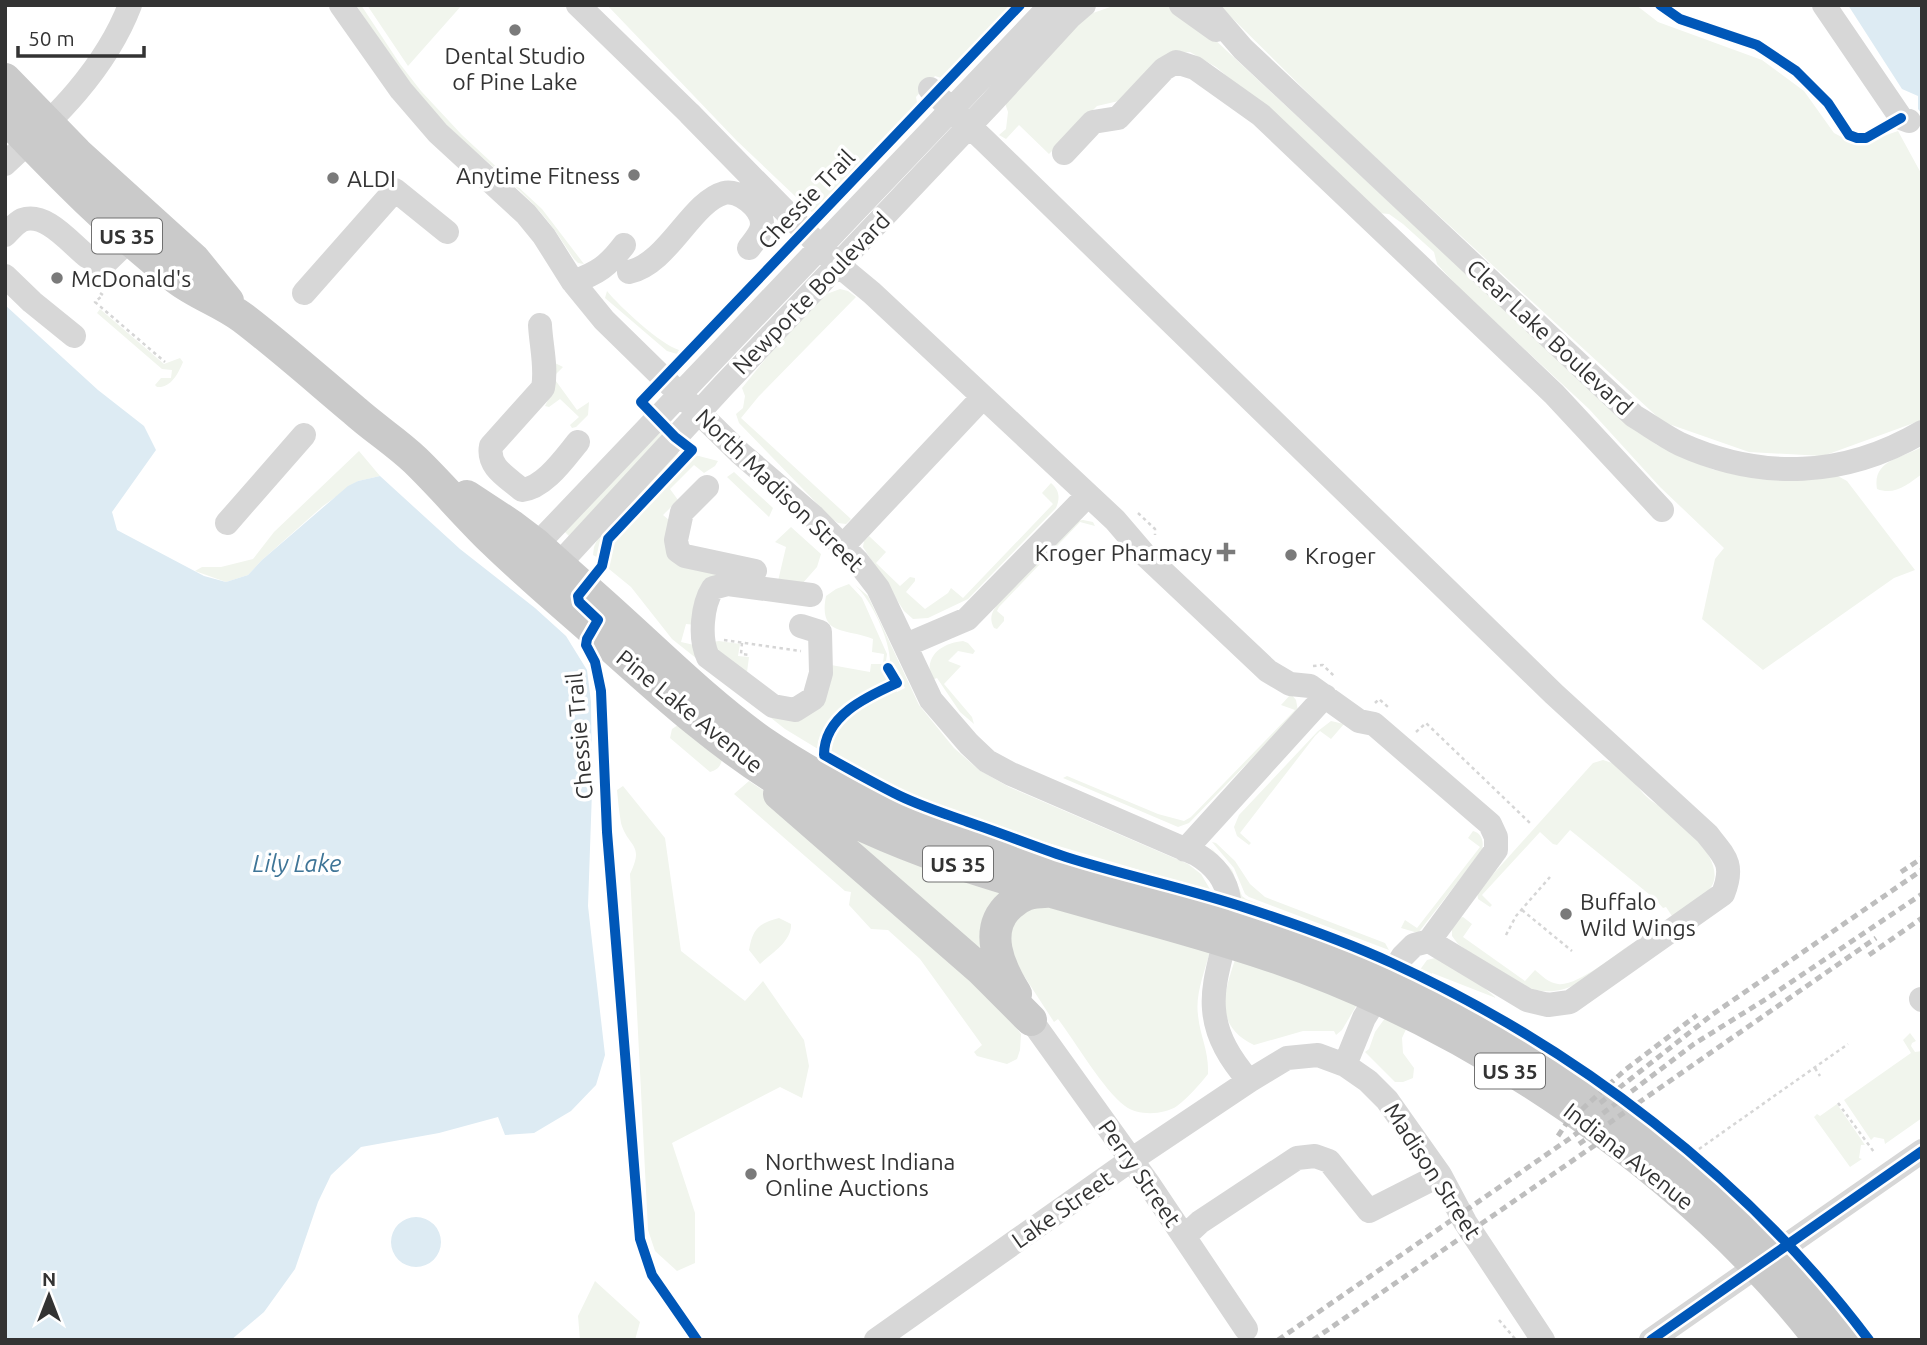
<svg xmlns="http://www.w3.org/2000/svg" width="1927" height="1345" viewBox="0 0 1927 1345" font-family="Ubuntu,sans-serif">
  <rect width="100%" height="100%" fill="#fff"/>
  <path fill="#f1f5ed" d="M356,5H361L400,64L421,91L462,135L542,209L584,264L578,263L574,259C566,248 559,235 550,224C522,187 482,160 450,128C413,92 385,48 356,5Z
    M367,5H462L408,66Z
    M607,5H1014L944,79L935,76L916,97L918,107L815,215L737,141Z
    M1116,5H1166L1180,11L1212,37L1624,421L1657,445L1714,470L1796,480L1836,475L1847,481L1915,570L1894,578L1763,670L1702,619L1715,559L1724,548L1660,487L1589,409L1461,290L1437,264L1434,252L1403,224L1389,214L1378,213L1288,128L1216,67L1190,52L1170,54L1123,100L1097,106L1049,154L1019,125L1006,139L999,135L1006,129L1008,112L1005,103L1070,30L1093,13Z
    M1219,5H1636L1658,22L1762,60L1804,91L1834,133L1857,145L1898,131L1922,175V420L1823,456L1749,452L1663,422L1336,121Z
    M840,289L848,291L856,297L759,396L741,418L851,519L846,524L838,523L832,519L739,423L736,414L743,408L745,396L742,388L775,347L824,295Z
    M607,291C620,307 660,344 679,350L677,354L667,351L605,298Z
    M100,309L164,364L180,358L183,362C178,374 171,388 157,387L155,385L161,378H171L172,370L162,369L97,313Z
    M555,363L563,367L553,377L577,410L589,402L588,415L576,427L572,428L570,425L579,417L560,399L549,407L545,406L550,396Z
    M659,428L666,434L569,536L562,529Z
    M1922,447V474C1908,484 1895,496 1877,489C1872,460 1902,458 1922,447Z
    M359,451L380,476L358,481L323,506L262,560L248,575L226,582L195,571L202,567H221L253,559L274,532Z
    M677,453L684,454L607,534L604,538L600,559L593,555L594,547L602,529Z
    M695,455L718,461L715,466L704,473L694,465L670,489L678,500L663,515L669,520L670,550L778,581L786,547L775,542L791,527L821,554L817,567L802,584L721,578L698,625L686,624L681,642L694,645L780,714L831,665L870,672L871,664H883L884,654L872,652L873,639C846,628 818,637 826,596L836,589L849,584L862,598L887,654L885,669L891,682C849,701 838,708 818,749L785,729L672,639L631,587L609,569L607,564L612,540Z
    M734,472L773,508L769,517L727,477Z
    M1051,483C1060,491 1060,498 1056,508L968,599L928,618L913,619L904,611L863,547L864,541L869,536L886,552L876,563L900,586L910,577L915,578V581L906,592L925,609L948,593L951,588L963,598L1053,504L1042,493Z
    M1083,520L1093,522L1095,526L1080,522L999,607L997,611L1004,617V621L997,629L994,628C988,617 993,610 1000,601L1076,521Z
    M855,585L868,596L919,705L954,748L979,770L1009,787L1188,864L1201,874L1211,891L980,823L899,791L831,756C818,724 873,699 895,688L897,692L905,688L894,666L890,667C892,643 872,601 855,585Z
    M719,641L740,644L738,656L749,657L747,672L721,657L712,642Z
    M963,641L968,643L975,651L973,654L958,651L948,661L961,666L944,684L972,717L974,724L960,712L937,678L932,680C923,657 941,643 963,641Z
    M1291,694L1296,700L1298,711L1189,823L1178,827L1063,778L1067,776L1158,814L1184,821L1191,817L1295,710L1281,705Z
    M1331,721L1344,724L1331,739L1320,731L1315,736L1240,833L1251,843L1249,845L1237,836L1234,827L1239,815L1318,731Z
    M678,725L722,760C720,767 717,770 710,772L670,738L672,729Z
    M1603,760C1632,768 1628,779 1647,797C1653,803 1662,807 1669,812C1688,826 1731,868 1708,891C1699,901 1683,908 1672,916L1666,907L1663,908L1655,899L1570,830L1557,845L1553,844L1540,832L1482,895L1492,905L1490,907L1478,899L1477,892L1593,763Z
    M749,781L764,791L974,974L1021,1034L1020,1050L1017,1059L1007,1064L977,1056L974,1052L982,1045L920,959L888,930L871,929L849,905L851,892L845,891L734,794Z
    M623,786L665,838L681,951L745,1001L763,981L804,1040L809,1066L802,1098L780,1087L672,1143L695,1213V1263L677,1271L655,1251L648,1230L630,874C645,843 628,848 621,823C619,812 618,800 617,790Z
    M816,814L1005,892L994,970Z
    M1473,831C1482,833 1485,843 1481,852L1418,933L1401,928L1405,920L1417,928L1480,847L1468,838Z
    M1212,842L1216,843L1235,861L1250,884L1265,897L1385,943L1389,950L1249,897L1245,894L1234,868Z
    M1210,847L1232,870L1242,896L1246,899L1388,953V961L1241,903L1234,881Z
    M1031,902L1210,951C1205,971 1195,994 1198,1015C1200,1037 1209,1050 1208,1074C1199,1085 1189,1097 1177,1106C1164,1115 1138,1116 1125,1106C1104,1091 1075,1041 1058,1019L1054,1022L1004,945L1006,925Z
    M1463,917L1472,924L1463,937L1525,981L1535,970C1542,976 1549,983 1558,984C1577,987 1617,953 1634,942C1615,956 1596,973 1576,984C1533,1008 1491,967 1458,944L1452,936V928L1458,918Z
    M779,918L791,924C792,941 772,953 760,964L749,950C753,928 758,924 779,918Z
    M1238,951L1358,1003L1342,1030L1336,1035L1334,1031H1303L1254,1045C1210,1024 1226,987 1238,951Z
    M1435,958L1476,981L1496,998L1432,973L1402,1038L1403,1053L1414,1068L1413,1078L1403,1082H1395L1365,1052L1369,1049L1375,1032L1427,960Z
    M1910,1033L1916,1041L1912,1043L1911,1046L1915,1052L1922,1051V1118L1885,1144L1884,1139L1874,1137L1871,1140L1844,1100L1911,1053L1903,1040Z
    M1837,1104L1865,1145H1861L1859,1158L1862,1159L1850,1167L1814,1117L1817,1114L1820,1116Z
    M595,1281L640,1322L635,1340H580L578,1316Z"/>
  <path fill="#ddebf3" d="M1848,5H1922V114L1918,109V96L1902,89Z
    M5,305L98,390L144,426L156,450L112,512L117,530L204,576L226,582L248,575L262,560L348,486L358,481L380,476L460,549L535,608L566,636L587,670L591,702L592,791L588,906L605,1055L596,1085L571,1111L534,1133L505,1135L498,1117L439,1133L361,1147L331,1175L318,1202L295,1269L264,1312L231,1340H5Z
    M391 1242a25 25 0 1 1 50 0a25 25 0 1 1-50 0Z"/>
  <g fill="none" stroke-linecap="round" stroke-linejoin="round">
    <path stroke="#d6d6d6" stroke-width="2.5" stroke-dasharray="3.5 3.5" stroke-linecap="butt" d="M124,279L129,273
      M100,293L103,295L95,302L165,362
      M1138,513L1155,529V535
      M724,640L801,651
      M742,643L741,654L750,655
      M1313,666L1323,665L1334,676
      M1375,703L1379,699L1388,707
      M1416,732L1426,723L1532,825
      M1522,910L1572,951
      M1506,935L1516,916L1550,877
      M1815,1068L1820,1076
      M1838,1103L1874,1152
      M1699,1149L1848,1044
      M1499,1320L1516,1340"/>
    <path stroke="#d7d7d7" stroke-width="24" d="M341,5L401,90L438,133L526,214L544,236L573,282L604,320L740,453L813,516L858,562L878,588L931,700L969,744L987,761L1011,774L1196,854C1262,893 1209,954 1214,1009C1216,1037 1231,1060 1249,1081
      M578,5L689,113L837,264L872,293L1115,520L1145,555L1268,671L1290,684L1310,686L1359,721L1374,724L1490,824L1496,837V850L1429,941L1414,945L1403,956L1364,1018L1345,1065
      M1181,5L1216,30
      M1205,5L1243,49L1634,416C1649,425 1664,436 1680,444C1762,481 1845,477 1922,432
      M1824,5L1901,118L1909,121
      M930,89L984,140L1554,694L1707,834C1725,857 1735,864 1723,894L1570,1002L1548,1005L1527,1000L1429,941
      M1064,153L1093,122L1118,118L1164,69L1176,62L1195,68L1261,115L1554,394L1662,510
      M5,164C55,118 105,70 130,5
      M5,235C10,230 16,223 22,220C46,211 71,244 88,257
      M100,268L130,239
      M629,272C668,264 691,202 724,193C739,189 762,208 762,224C762,233 754,241 749,248
      M5,276L32,302L74,336
      M573,282C598,273 608,266 624,245
      M304,293L395,190L447,232
      M540,325C541,345 547,368 543,388L491,446C487,467 507,477 522,490C544,488 564,459 578,442
      M707,487L682,512L676,540L678,551L685,556L755,571
      M227,523L304,435
      M842,547L983,397
      M525,557L1051,5
      M548,576L723,386L992,102L1070,17L1084,5
      M801,626L820,632L821,673L814,698L795,710L773,706L708,657C699,638 702,605 713,588L728,584L811,595
      M906,645L967,619L1088,495
      M1185,850L1325,696
      M1921,999L1922,1000
      M1031,1020L1148,1183L1246,1329
      M1185,1236L1200,1222L1297,1158L1315,1156L1329,1161L1369,1211L1440,1175
      M876,1340L1131,1160L1249,1081L1287,1058L1318,1055L1345,1065L1368,1081L1387,1100L1440,1175L1465,1222L1543,1340
      M1651,1340L1922,1151"/>
    <path stroke="#cacaca" stroke-width="32" d="M5,79L77,153L194,259L228,301
      M5,117C59,174 114,230 176,278C196,294 222,302 243,318C281,347 318,380 355,411C374,428 396,442 415,460C442,486 466,515 493,541C530,577 571,611 609,645C668,698 726,750 794,790C940,877 1109,901 1268,955C1473,1024 1686,1168 1820,1340
      M467,496L511,525L536,544C565,571 595,596 624,623C668,663 712,706 761,741C793,763 828,783 863,800C928,831 1000,856 1070,875C1120,889 1172,900 1222,915C1469,992 1690,1137 1851,1340
      M779,794L981,970L1031,1020
      M1016,994C1000,968 982,930 1010,905C1021,895 1031,892 1045,892"/>
    <path stroke="#bebebe" stroke-width="5" stroke-dasharray="7 5" stroke-linecap="butt" d="M1901,872L1922,858
      M1869,955L1922,918
      M1600,1103L1713,1014L1922,870
      M1558,1136L1566,1124L1625,1070L1697,1015
      M1579,1144L1876,938
      M1278,1340L1569,1139L1694,1044L1766,999L1922,894
      M1313,1340L1598,1143"/>
    <g stroke="#fff" stroke-width="15">
      <path id="cycleway" d="M1660,5L1680,19L1757,45L1796,71L1828,103L1849,135L1857,138H1866L1901,118
        M888,668L897,683C866,697 824,716 824,755C847,768 870,781 894,793C917,805 943,813 968,822C1001,833 1033,846 1066,857C1123,875 1181,887 1237,905C1290,922 1342,940 1392,963C1575,1047 1748,1179 1869,1340
        M697,1340L652,1275L640,1239L607,832L601,691L595,662L586,645L587,639L598,620L579,602L578,596L602,566L608,539L692,450L675,437L641,402L1020,5
        M1651,1340L1922,1151"/>
    </g>
    <use href="#cycleway" stroke="#0057b8" stroke-width="10"/>
  </g>
  <g fill="#7a7a7a" stroke="#fff" stroke-width="2.5">
    <circle cx="515" cy="30" r="7"/>
    <circle cx="634" cy="175" r="7"/>
    <circle cx="333" cy="178" r="7"/>
    <circle cx="57" cy="278" r="7"/>
    <path d="M1222.5 541.5h7v7h7v7h-7v7h-7v-7h-7v-7h7z"/>
    <circle cx="1291" cy="555" r="7"/>
    <circle cx="1566" cy="914" r="7"/>
    <circle cx="751" cy="1174" r="7"/>
  </g>
  <g text-anchor="middle" dominant-baseline="central" stroke-width="7" stroke-linejoin="round" paint-order="stroke">
    <g fill="#fff" stroke="#707070" stroke-width="2">
      <rect x="92" y="218.5" width="70" height="35" rx="5"/>
      <rect x="923" y="846.5" width="70" height="35" rx="5"/>
      <rect x="1475" y="1053.5" width="70" height="35" rx="5"/>
    </g>
    <g font-size="21" font-weight="bold" fill="#333">
      <text x="127" y="236">US 35</text>
      <text x="958" y="864">US 35</text>
      <text x="1510" y="1071">US 35</text>
    </g>
    <g font-size="23" fill="#333" stroke="#fff" text-anchor="start">
      <text x="515" y="55" text-anchor="middle">Dental Studio<tspan x="515" dy="26">of Pine Lake</tspan></text>
      <text x="620" y="175" text-anchor="end">Anytime Fitness</text>
      <text x="347" y="178">ALDI</text>
      <text x="71" y="278">McDonald's</text>
      <text x="1212" y="552" text-anchor="end">Kroger Pharmacy</text>
      <text x="1305" y="555">Kroger</text>
      <text x="1580" y="901">Buffalo<tspan x="1580" dy="26">Wild Wings</tspan></text>
      <text x="765" y="1161">Northwest Indiana<tspan x="765" dy="26">Online Auctions</tspan></text>
    </g>
    <g font-size="23" fill="#333" stroke="#fff">
      <text transform="translate(806 199) rotate(-46)">Chessie Trail</text>
      <text transform="translate(811 293) rotate(-46)">Newporte Boulevard</text>
      <text transform="translate(1550 337) rotate(43)">Clear Lake Boulevard</text>
      <text transform="translate(780 490) rotate(44)">North Madison Street</text>
      <text transform="translate(690 711) rotate(39)">Pine Lake Avenue</text>
      <text transform="translate(579 736) rotate(-95)">Chessie Trail</text>
      <text transform="translate(1629 1156) rotate(38)">Indiana Avenue</text>
      <text transform="translate(1433 1171) rotate(57)">Madison Street</text>
      <text transform="translate(1140 1173) rotate(55)">Perry Street</text>
      <text transform="translate(1062 1209) rotate(-35)">Lake Street</text>
    </g>
    <g font-size="24" font-style="italic" fill="#3f7597" stroke="#fff">
      <text x="297" y="863">Lily Lake</text>
    </g>
  </g>
  <rect width="1927" height="1345" fill="none" stroke="#333333" stroke-width="14"/>
  <g transform="translate(49 1296)" stroke="#ffffff" stroke-width="5" paint-order="stroke">
  <path d="M0-5L12 26L0 18L-12 26Z" fill="#333333"/>
  <text y="-10" font-size="19" font-weight="bold" text-anchor="middle" fill="#333333">N</text>
  </g>
  <path d="M18 46v10h126v-10" fill="none" stroke="#333333" stroke-width="3.5"/>
  <text x="28" y="46" font-size="21" fill="#333333" stroke="#ffffff" stroke-width="5" paint-order="stroke">50 m</text>
</svg>
